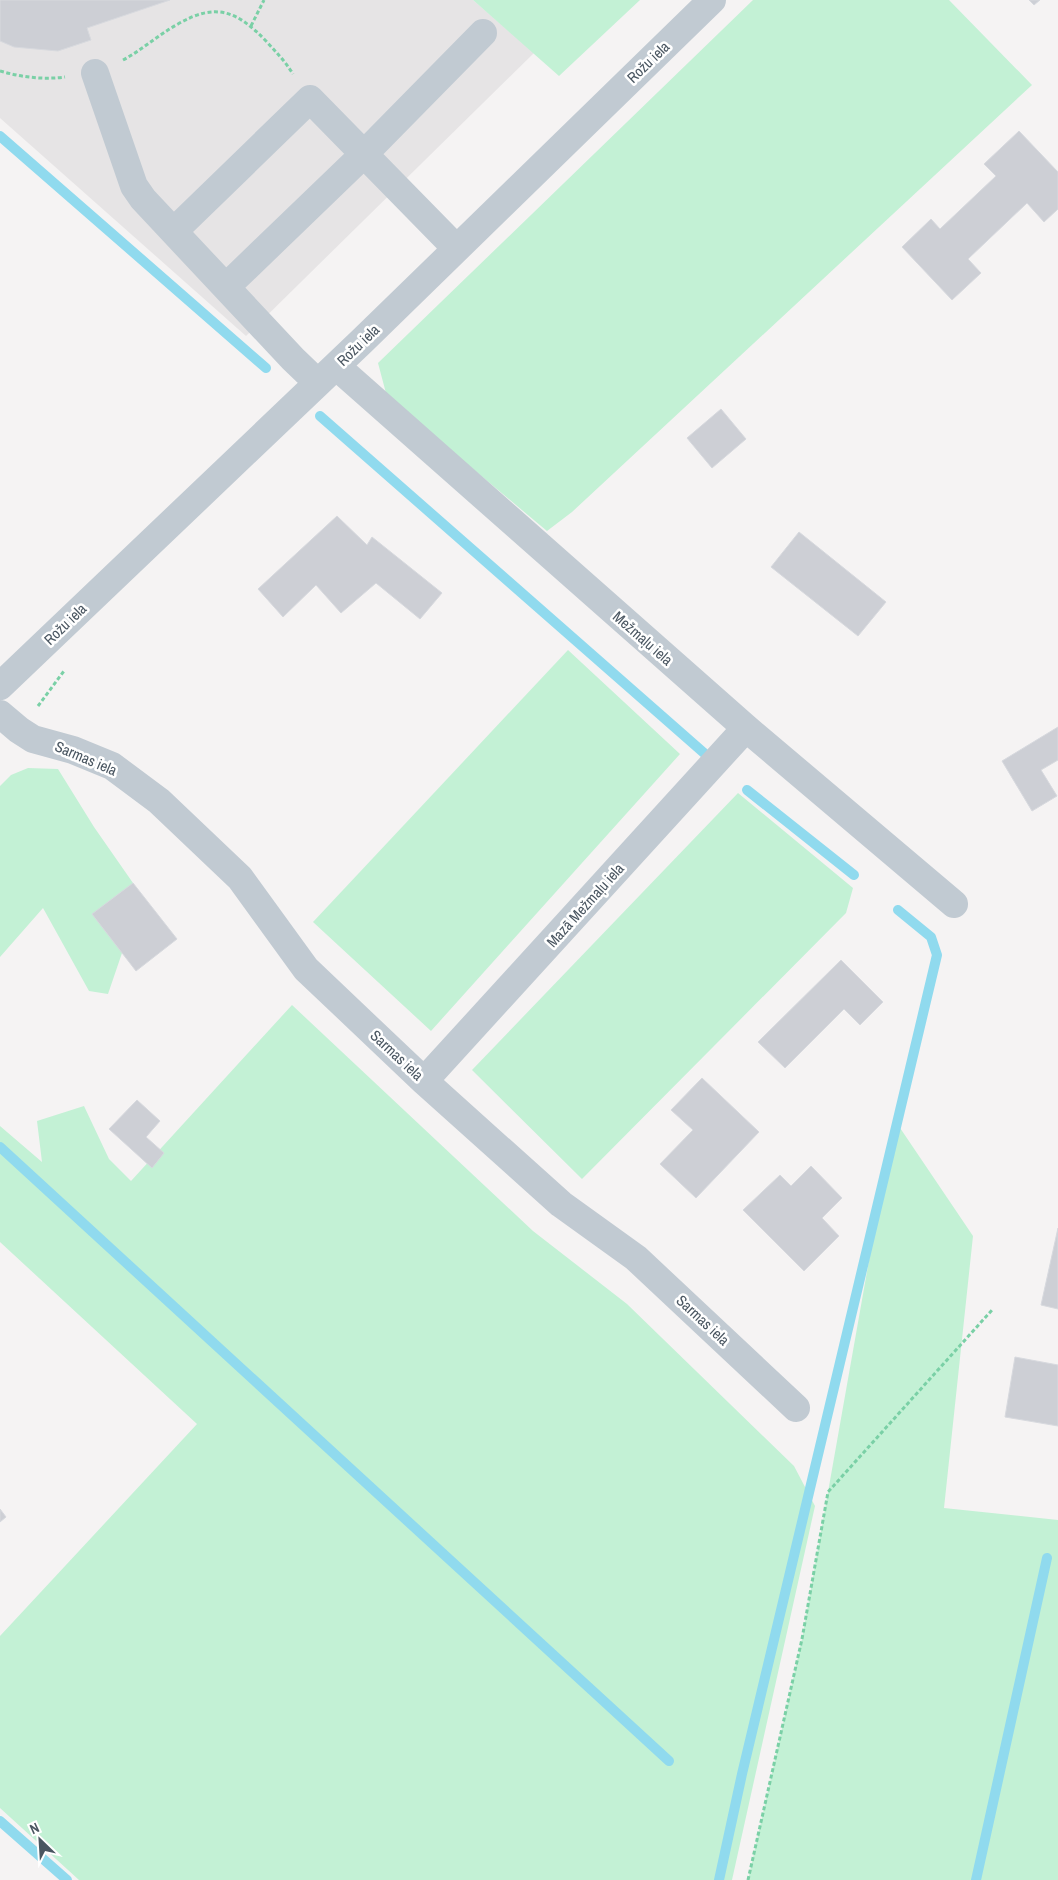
<svg xmlns="http://www.w3.org/2000/svg" width="1058" height="1880" viewBox="0 0 1058 1880" font-family="'Archivo Narrow',sans-serif">
  <rect width="100%" height="100%" fill="#f5f3f3"/>
  <path fill="#e6e4e5" d="M0,0H473L534,53L246,336L0,118Z"/>
  <path fill="#c3f1d5" d="M473,0H640L559,76Z
    M753,0H949L1032,85L572,512L547,531L387,397L378,363Z
    M568,650L680,754L431,1031L313,922Z
    M28,768L58,769L94,827L133,883L122,953L108,994L89,991L43,908L0,957V786L11,775Z
    M738,793L853,888L846,913L582,1179L472,1070Z
    M292,1005L533,1231L627,1304L794,1466L815,1506L732,1880H79L0,1808V1636L197,1424L0,1242V1126L42,1162L37,1121L84,1106L109,1159L131,1181Z
    M894,1119L973,1236L944,1508L1058,1520V1880H748L802,1639Z"/>
  <g fill="none" stroke-linecap="round" stroke-linejoin="round">
    <path stroke="#90daee" stroke-width="10" d="M0,136L266,368
      M320,416L704,753
      M747,790L854,875
      M0,1147L669,1761
      M0,1821L67,1880
      M719,1880L742,1774L937,955L931,937L898,910
      M976,1880L1047,1558"/>
  </g>
  <path fill="#cdcfd5" stroke="#d7d9de" d="M0,0H170L87,28L91,40L58,51L14,47L0,41Z
    M1029,0H1040L1034,5Z
    M1019,131L1058,172V209L1044,222L1027,203L968,259L981,273L952,300L902,247L931,219L940,229L996,176L984,164Z
    M721,409L746,439L712,468L687,438Z
    M337,516L367,545L372,537L442,593L420,619L376,583L341,613L316,585L283,617L258,589Z
    M799,532L886,602L858,636L771,567Z
    M1058,727V760L1041,770L1057,796L1032,811L1002,761Z
    M133,883L177,939L136,971L92,914Z
    M841,960L883,1002L860,1025L844,1009L785,1068L758,1042Z
    M702,1078L759,1132L696,1198L660,1164L693,1130L671,1110Z
    M137,1100L160,1121L146,1137L164,1153L152,1168L109,1129Z
    M811,1166L842,1198L822,1218L839,1236L804,1271L743,1210L780,1175L791,1186Z
    M1058,1228V1309L1041,1305Z
    M1015,1357L1058,1365V1426L1005,1417Z
    M0,1509L6,1517L0,1522Z"/>
  <g fill="none" stroke-linecap="round" stroke-linejoin="round">
    <path stroke="#7ad0a6" stroke-width="3" stroke-dasharray="4 2.5" stroke-linecap="butt" d="M251,26L264,0
      M123,60C142,50 158,35 178,24C216,2 237,11 266,41C276,52 285,61 293,74
      M0,71C21,77 43,80 65,77
      M38,706L64,671
      M748,1880L802,1639L828,1492L992,1310"/>
    <path stroke="#c1cad2" stroke-width="28" d="M95,73L134,186L143,199L293,359L318,383
      M174,231L310,99L456,248
      M227,286L364,154L483,33
      M336,366L746,728L954,904
      M0,686L362,341L712,0
      M0,714L19,730L33,739L73,750L112,766L159,801L240,878L306,969L424,1081L561,1204L636,1258L796,1408
      M424,1081L746,728"/>
  </g>
  <g text-anchor="middle" dominant-baseline="central" stroke-width="5" stroke-linejoin="round" paint-order="stroke">
    <g font-size="15" fill="#4a5661" stroke="#fff">
      <text transform="translate(648 62) rotate(-44)">Rožu iela</text>
      <text transform="translate(358 345) rotate(-44)">Rožu iela</text>
      <text transform="translate(65 624) rotate(-44)">Rožu iela</text>
      <text transform="translate(643 638) rotate(41)">Mežmaļu iela</text>
      <text transform="translate(86 758) rotate(23)">Sarmas iela</text>
      <text transform="translate(585 905) rotate(-48)">Mazā Mežmaļu iela</text>
      <text transform="translate(397 1055) rotate(43)">Sarmas iela</text>
      <text transform="translate(703 1320) rotate(43)">Sarmas iela</text>
    </g>
  </g>
  <g transform="translate(40 1840) rotate(335)" stroke="#ffffff" stroke-width="4" paint-order="stroke">
  <path d="M0-4L9 19L0 12L-9 19Z" fill="#4a5661"/>
  <text y="-8" font-size="14" font-weight="bold" text-anchor="middle" fill="#4a5661">N</text>
  </g>
</svg>
